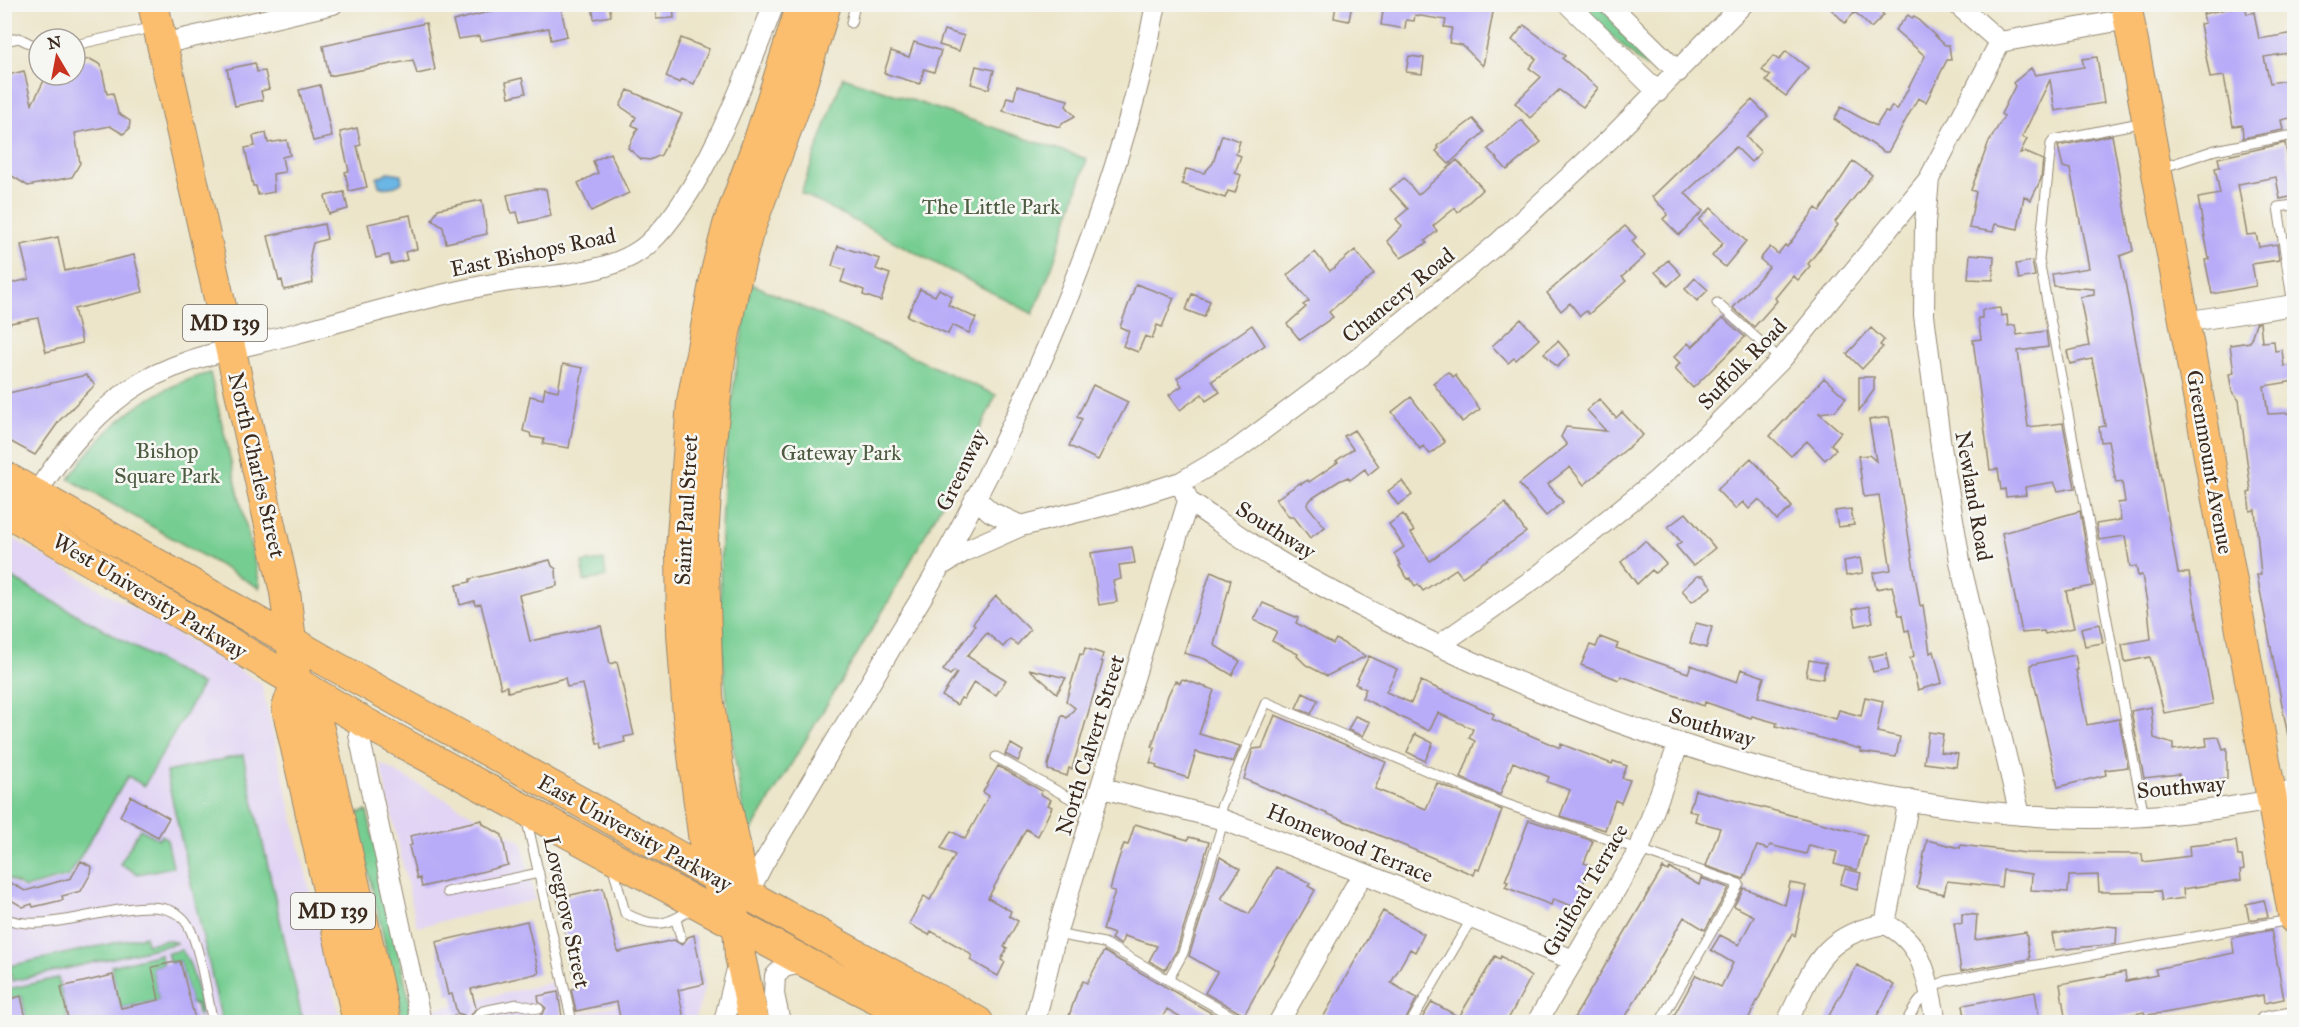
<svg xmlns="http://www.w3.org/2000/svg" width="2299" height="1027" viewBox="0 0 2299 1027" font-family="'IM FELL Great Primer',serif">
  <rect width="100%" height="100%" fill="#f6f6f2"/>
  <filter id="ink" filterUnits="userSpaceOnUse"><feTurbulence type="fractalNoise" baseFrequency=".0167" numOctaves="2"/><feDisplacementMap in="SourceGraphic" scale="12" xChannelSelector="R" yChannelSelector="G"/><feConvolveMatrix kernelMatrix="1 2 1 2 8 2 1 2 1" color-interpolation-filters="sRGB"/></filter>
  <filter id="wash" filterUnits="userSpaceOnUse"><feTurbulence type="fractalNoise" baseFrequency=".008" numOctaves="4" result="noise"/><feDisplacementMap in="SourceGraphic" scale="24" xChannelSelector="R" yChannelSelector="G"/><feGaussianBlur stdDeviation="1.35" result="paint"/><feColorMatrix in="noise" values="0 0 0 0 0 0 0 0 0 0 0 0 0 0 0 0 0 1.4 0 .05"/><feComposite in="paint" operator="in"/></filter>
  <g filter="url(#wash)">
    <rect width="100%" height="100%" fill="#ece5c9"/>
    <path fill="#e1d4f4" d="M4,533L261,683L341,1022H5Z
      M380,763L522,842L535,900L417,927Z
      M2274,924L2287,1000L2263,1004L2248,928Z
      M553,982L562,1022H438L435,1009Z
      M705,985L695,1022H580L578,1014Z"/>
    <path fill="#76cd92" stroke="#587c58" stroke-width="1.5" d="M1577,5H1601L1652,56L1653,61L1646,67Z
      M843,77L1087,159L1053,264L1033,314L801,193Z
      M752,284L996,395L962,467L889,601L750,833C742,821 740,787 737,771C709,615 718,438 752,284Z
      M210,373L260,585L259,588L69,479C104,426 149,389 210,373Z
      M604,560L606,577L584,581L582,563Z
      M5,574L202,685L144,786L128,776L69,876L25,888L5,877Z
      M243,755L303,1022H222L166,772Z
      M367,811L414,1022H403L355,814Z
      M140,829L159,839L162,835L167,839L173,867L138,874L120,864Z
      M145,936L147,944L167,940L178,943L12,981L9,966Z
      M181,950C193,960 198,997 201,1013L199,1017L196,1004H191L180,961L170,963L167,953Z
      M160,954L163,964L152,967L159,1000L121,1008L111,966Z
      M58,978L68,1020L27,1022L22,997L10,999L8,989Z"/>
    <path fill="#6bb6e4" stroke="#537081" stroke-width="1.5" d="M388,172L401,174L402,182C398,187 384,189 379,186L377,178Z"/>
    <g id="blocks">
      <path fill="#b8abf8" d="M520,4H560L567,36L551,40L549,28L480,41L479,36L458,39L453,21Z
        M592,4H609L611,16L594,19Z
        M655,4H673L674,18L656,19Z
        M1336,4H1352L1349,21L1334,18Z
        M1384,4H1480L1494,7L1483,66L1462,45L1449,43L1452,28L1444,27L1446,20L1415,15L1414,21L1406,20L1405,29L1381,25Z
        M1826,4H1873L1884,15L1871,28L1855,12L1845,23Z
        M2245,5L2247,14L2254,12L2259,39L2295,33V52L2264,57L2270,83L2295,79V117L2281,120L2283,130L2243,138L2242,125L2233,126L2224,76L2210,78L2200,24L2205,23L2203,14Z
        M1908,15L1912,18L1914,16L1945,45H1949L1951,60H1947L1926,102L1918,98L1888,152H1884L1834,119L1841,107L1876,126L1885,112L1888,113L1892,106L1897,110L1925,56L1895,30Z
        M426,23L435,70L417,74L413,60L329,76L323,46Z
        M1524,25L1565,56L1562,58L1598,88L1583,107L1559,90L1530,118L1515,103L1541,77L1529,68L1536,59L1512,40Z
        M944,30L964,36L959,51L939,45Z
        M681,38L709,49L694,84L681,79L680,83L666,77Z
        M914,42L941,51L934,72L924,69L920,84L884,73L891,51L909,57Z
        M1786,51L1808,68L1786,96L1766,81L1770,76L1762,70L1773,56L1779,60Z
        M1409,56L1424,58L1422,74L1406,72Z
        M2097,57L2104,103L2055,111L2050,80L2022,137L2027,139L2020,153L2025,152L2043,160L2041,179L2031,200L2024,196L2018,229L1995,224L1993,232L1969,228L1976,192L1971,190L1988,144L2004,116L2001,114L2015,86L2013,83L2031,68L2035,75L2084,67L2082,59Z
        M90,59L101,65L107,94L113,93L118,113L130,121L129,129L123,134L110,126L75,133L80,163L72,177L28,186L4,171V76L24,71L32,104L47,75H75V62Z
        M255,63L257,72L265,71L269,89L261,91L263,100L235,106L227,69Z
        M976,66L994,70L989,89L971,84Z
        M522,78L526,93L509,97L506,82Z
        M320,85L332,137L313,141L299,90Z
        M1017,86L1068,100L1066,106L1075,116L1062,123L1060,127L1003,111L1007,97L1014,99Z
        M628,90L682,114L661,155L650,160L641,159L628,148L638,128L632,125L636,117L620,106Z
        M1752,100L1768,116L1746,137L1761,152L1751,162L1736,147L1685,193L1703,211L1679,235L1663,219L1667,215L1665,210L1652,197Z
        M1473,119L1484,132L1449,164L1436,151L1439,148L1437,146Z
        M1521,120L1541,142L1507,170L1488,149Z
        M357,128L361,145L357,146L367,187L349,191L345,172L349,171L340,132Z
        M266,133L268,143L287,140L290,155L282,157L285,172L273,174L274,192L258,195L256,186H253L245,148L255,146L253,136Z
        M1222,135L1240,141L1236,154L1241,156L1235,173L1241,175L1235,193L1228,191L1225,198L1182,184L1186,169L1204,173L1213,163Z
        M2112,135L2133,251L2120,256L2126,287L2178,573H2189L2213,704L2164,713L2150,657L2125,662L2122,644L2151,639L2148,608L2142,575L2138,576L2136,566L2130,567L2125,536L2099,540L2096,524L2121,520L2118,503L2125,502L2122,482L2116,483L2108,441L2101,442L2099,427L2105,426L2092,359L2070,364L2067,351L2089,346L2080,297L2094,295V289L2054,286L2052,274L2089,268L2070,169L2063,167L2058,146Z
        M2285,143L2295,196L2280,199L2276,177L2238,184L2247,235L2256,234L2259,247L2277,244L2279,260L2252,264L2256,286L2212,294L2205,260L2209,259L2198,198L2220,194L2215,168L2220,167L2218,158Z
        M610,153L629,193L591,211L578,183L598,173L593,161Z
        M1457,160L1483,189L1458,212L1455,208L1433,226L1437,231L1425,241L1427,243L1401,258L1387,241L1402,226L1396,219L1408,209L1390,189L1404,178L1418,195Z
        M1853,161L1872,175L1835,222L1838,225L1808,264L1810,266L1798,280L1793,276L1775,298L1777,301L1754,327L1733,308L1769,267L1760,259L1770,247L1778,254L1785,245L1787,247L1816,208L1820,211Z
        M535,189H546L551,216L520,223L517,212L511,213L507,195Z
        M344,192L348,209L329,214L325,196Z
        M482,200L487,234L446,243L443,227L432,220L438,209Z
        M1711,208L1746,241L1725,267L1712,256L1723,243L1699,220Z
        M410,215L417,249L405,252L407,260L391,264L389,255L376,258L368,224Z
        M324,224L327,239L313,243L310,256L313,283L284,290L282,280L279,281L268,236Z
        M1625,226L1636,237L1632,241L1645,256L1622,277L1626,281L1589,314L1586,311L1580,316L1570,303L1561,311L1547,293Z
        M58,237L65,271L134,255L143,292L74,309L82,343L46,352L38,318L4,324V285L29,279L21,245Z
        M838,246L880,259L876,269L890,274L881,301L863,295L864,290L841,282L845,270L832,266Z
        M1355,250L1374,274L1329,312L1333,317L1300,340L1287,324L1306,307L1303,305L1309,301L1287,275L1315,252L1330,271Z
        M1970,254L1994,256L1993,280L1968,279Z
        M1668,260L1681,274L1668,286L1655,272Z
        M2032,261L2035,276L2019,279L2016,264Z
        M1695,278L1708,290L1697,301L1685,289Z
        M1136,284L1174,298L1162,327L1157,325L1152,339L1145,336L1138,352L1123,346L1129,331L1120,327Z
        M920,289L935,296L939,289L952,296L948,305L976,318L969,333L952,325L948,334L907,316Z
        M1192,294L1210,301L1204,317L1186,310Z
        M2000,308L2001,316L2007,315L2008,326L2015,325L2017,335L2046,331L2048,347L2018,351L2028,427L2063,423L2075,488L2058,491L2054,482L2025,487L2026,495L2006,497L2005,489L2001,490L1998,469L1990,470L1973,340L1981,339L1978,318H1982V310Z
        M1723,318L1745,337L1693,388L1675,369L1680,363L1674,357L1688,343L1692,347Z
        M1521,319L1539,339L1516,360L1514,358L1508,363L1492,346Z
        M2260,322L2262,342L2274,341L2275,351L2282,350L2284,366L2295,365V381L2264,386L2268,414L2291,413L2295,438V735L2288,736L2257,575H2261L2255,510L2250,511L2248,493L2251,492L2239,400L2232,392L2229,374L2234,373L2230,345L2250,342L2256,323Z
        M1252,325L1265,345L1212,381L1220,392L1206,401L1202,394L1180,410L1169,395L1182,386L1177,378Z
        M1871,328L1884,340L1880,345L1883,347L1862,369L1847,354Z
        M1558,341L1570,355L1557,367L1544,353Z
        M563,364L583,368L569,448L543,444L544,439L531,437L530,433L523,431L530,396L543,399L545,388L558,391Z
        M1448,372L1453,377L1455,375L1480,409L1462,422L1433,383Z
        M86,375L95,385L60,420L35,455L4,438V394Z
        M1859,377H1874V390L1859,411Z
        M1824,378L1846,398L1835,411L1819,413L1841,432L1831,444L1836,449L1825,460L1807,441L1791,456L1770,436Z
        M1093,385L1128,402L1098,460L1069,446L1082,419L1077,417Z
        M1411,397L1445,442L1430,454L1423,446L1420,449L1392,412Z
        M1599,399L1616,418L1622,412L1643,435L1584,485L1570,467L1548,484L1563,502L1546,516L1519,484L1567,445L1561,437L1566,427L1606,431L1587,410Z
        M1889,417L1920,606L1923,605L1930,653L1934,651L1942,683L1918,690L1910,658L1914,656L1909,630L1905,631L1902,615H1899L1892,586L1876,589L1873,573L1891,570L1879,495L1864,497L1858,456L1869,455L1876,461L1869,420Z
        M1354,430L1379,466L1368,475L1365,469L1350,480L1348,477L1339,481L1311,499L1307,505L1325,527L1310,538L1294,517H1289L1276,499L1300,483L1301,484L1308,480L1309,482L1338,462L1336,461L1353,449L1344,436Z
        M1751,458L1781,491L1779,492L1792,507L1777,520L1759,499L1749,509L1743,502L1735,509L1717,490Z
        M1402,481L1412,495L1398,505L1388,491Z
        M1505,503L1526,532L1462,577L1456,569L1423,591L1418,584L1415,586L1410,578L1408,579L1399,566L1401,565L1394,554L1404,547L1389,524L1403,514L1414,531L1411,533L1430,561Z
        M1851,509L1854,525L1838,527L1835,511Z
        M2080,511L2093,586L2066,591L2074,628L2045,634L2044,631L2022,633L2002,533Z
        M1686,513L1715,548L1693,566L1676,546L1681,542L1668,527Z
        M1645,541L1666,564L1655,573L1652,570L1637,584L1621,562Z
        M1132,547L1135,563L1119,565L1121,579L1113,581L1117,602L1099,605L1091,553Z
        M1860,558L1863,573L1846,576L1844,561Z
        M550,560L552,566L556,569L557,586L519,595L530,641L601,626L610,664L617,662L634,735L624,737L625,742L602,748L601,743H597L583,684L567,687L565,678L508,692L507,686L501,688L481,604L475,605L474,601L460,605L456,585L470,582V579Z
        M1211,571L1231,580L1214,645L1240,661L1232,675L1205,659L1184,653Z
        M1697,576H1703L1712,587L1692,602L1682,590Z
        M996,596L1030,630L1017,645L1010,639L1003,647L987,633L967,656L1006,680L996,695L974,682L964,699L961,698L957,705L942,696L957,673L954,671L950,675L943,670L975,626L973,623Z
        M1263,603L1298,618L1296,623L1333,644L1336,639L1366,656L1327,676L1306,665L1297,656L1298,654L1272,641L1277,631L1254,620Z
        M1869,606L1873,622L1856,626L1853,609Z
        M1696,623L1712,627L1706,648L1690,643Z
        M2099,624L2103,643L2085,646L2081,628Z
        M1600,637L1618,644L1616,648L1688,673L1691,665L1737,682L1741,669L1764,677L1758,697L1836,719L1839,710L1861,716L1865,697L1883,701L1877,732L1900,737L1896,757L1861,752V749L1776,726L1777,723L1752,716L1751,718L1705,702L1704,706L1621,676L1619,680L1581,665L1590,645L1596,647Z
        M1085,648L1103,654L1101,661L1103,662L1072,769L1069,768L1067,776L1048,770V765L1062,715L1067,718L1075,708L1066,701L1080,654L1083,655Z
        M1886,653L1889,669L1873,672L1869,657Z
        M2075,655L2078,670H2076L2087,725L2119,719L2128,767L2105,770L2106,775L2058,787L2030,665Z
        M1369,656L1397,669L1386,692L1411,703L1421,681L1494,714L1492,719L1560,748L1561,744L1612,764L1613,761L1627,766L1622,778L1630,780L1621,803L1615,800L1605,830L1560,816L1570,790L1547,782L1549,777L1513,762L1500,795L1461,778L1475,741L1469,738L1473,729L1438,713L1429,731L1362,698L1366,689L1355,684Z
        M1809,660L1826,663L1823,679L1806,676Z
        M1029,669L1066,678L1057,693Z
        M1182,679L1214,690L1199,734L1240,746L1233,762L1196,752L1188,778L1156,768L1157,765L1150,763L1155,748L1152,747L1168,695L1175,681L1180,683Z
        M1303,693L1318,700L1311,714L1296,708Z
        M2151,707L2154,738L2173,744V750L2207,746L2206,738L2219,737L2223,749L2227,748V779L2180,784L2179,774L2144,778L2131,711Z
        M1275,715L1386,762L1375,789L1426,809L1437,783L1502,810L1479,870L1476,869L1474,875L1244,779L1253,749L1262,748Z
        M1355,716L1370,722L1363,736L1348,730Z
        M1928,732L1943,734L1940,752L1958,754L1956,767L1924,763Z
        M1415,734L1433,743L1425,761L1407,752Z
        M1011,744L1023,751L1018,761L1005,754Z
        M998,766L1042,791L1040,794L1051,800L1048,805L1052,807L1038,836L1026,829L988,898L1011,911L1009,916L1018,921L1004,947L1007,948L1001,960L1005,962L998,976L970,960L972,956L965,950L931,931L929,935L909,924L924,896L930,900L955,855L941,848L951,831L965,839L989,796L983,792Z
        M1695,790L1867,835L1857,870L1834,864L1837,852L1809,845L1806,854L1770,845L1768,849L1757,846L1744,879L1706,866L1720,828L1695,821L1697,813L1689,811Z
        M131,796L169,818L158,837L120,816Z
        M482,820L483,824L502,835L508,865L422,887L420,878L417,879L409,846L412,845L410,836Z
        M1529,820L1593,841L1584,863L1590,865L1575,907L1553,899L1551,905L1505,887L1508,882L1505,881Z
        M1135,824L1188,840L1189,837L1209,842L1177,950L1165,970L1149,961L1157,946L1124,936L1121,945L1111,939L1114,934L1103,930L1115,891L1110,890L1118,861L1124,844L1128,845Z
        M1927,840L1960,848L1961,845L2026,853L2135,854H2142L2143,862L2190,856L2189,846L2236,841L2238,856H2242L2244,869L2240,870L2241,880L2183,889L2184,898L2162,901L2160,891L2099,892L2098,875L2069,876L2068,892L2031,890L2032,874L2003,870L2001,887L1947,881L1944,894L1917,888Z
        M1220,857L1240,869L1221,899L1249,914L1276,867L1310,883L1308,886L1315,890L1244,1015L1205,993L1217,972L1189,956Z
        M81,861L92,867L91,873L81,891L62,896L63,900L33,907L32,904L23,907L4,896V879L25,891L71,878Z
        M1663,868L1668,871L1670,868L1699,885L1701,878L1729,888L1705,930L1684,917L1622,1023H1571Z
        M1845,869L1861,873L1857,889L1840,884Z
        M1790,883L1806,886L1795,936L1792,934L1746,1023H1670L1696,975L1721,987L1733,963L1711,950L1720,935L1739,945L1754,916L1734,906L1744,888L1785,905Z
        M603,888L618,952L674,940L682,945L688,937L694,935L704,984L678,990L685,1023H621L617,1002L576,1011L571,989L577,988L557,898Z
        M2264,900L2268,917L2249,920L2246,904Z
        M1383,911L1424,934L1415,952L1410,949L1391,983L1417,998L1404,1023H1320Z
        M1962,914L1977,915L1975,940L2026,932L2030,959L1961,971L1954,923L1962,924Z
        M527,921L539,973L471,989L476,1008L470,1017L476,1023H465L464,1015L457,1013L452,994L448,995L436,942Z
        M2106,926L2117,927L2116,944L2055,950L2052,934Z
        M2271,930L2284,999L2264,1003L2263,995L2164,1013L2145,1015L2144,1012L2088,1023H2066L2060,984L2125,972L2126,981L2157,975L2155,969L2234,953L2232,938Z
        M1104,951L1117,959L1229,1023H1191L1167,1009L1159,1023H1082L1069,1016L1077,992L1083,981L1087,983Z
        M1495,956L1500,959L1501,956L1531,977L1506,1023H1419L1432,1002L1459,1017Z
        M180,961L196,1023H69L61,987L113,975L121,1008L159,1000L152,967Z
        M1857,965L1894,985L1887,998L1873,1023H1825Z
        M558,992L563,1023H543L541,1015L546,1008L539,1002L538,996Z
        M2035,992L2040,1023H1966L1963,1005Z
        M21,996L27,1023H4V1001Z"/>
    </g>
  </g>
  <g filter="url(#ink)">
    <use href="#blocks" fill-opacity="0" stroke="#948874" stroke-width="1.5"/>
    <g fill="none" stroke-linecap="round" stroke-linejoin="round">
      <g stroke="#948874" stroke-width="11">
        <path id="lane" d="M851,23L855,4
          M4,41L19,38L39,48
          M75,45L155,27
          M2161,168L2215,150L2288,136L2294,138
          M1717,303L1781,360
          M2293,305L2278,207L2294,205
          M996,757L1093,811
          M2144,816L2039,260L2051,144L2054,140L2145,122
          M526,817L572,1022
          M613,867L625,913C654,929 668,926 694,907
          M447,892L539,873
          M4,918C56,941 160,878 188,925C200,946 207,997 213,1022
          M676,920L681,938
          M1056,934L1104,943L1242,1022
          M1168,980L1183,953L1221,829V807L1266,702L1500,802L1739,884L1660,1022
          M477,1016L483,1011L518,1004L539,1009
          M447,1022L459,1020
          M1411,1022L1472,918
          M1906,1022C1916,1004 1926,989 1946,981L2290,920"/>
      </g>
      <g stroke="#948874" stroke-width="22">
        <path id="street" d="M1568,4L1658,92
          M1609,4L1678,72
          M1957,4L2000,42
          M2000,42L2128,19
          M162,44L333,4
          M1929,179L1925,223L1924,315L1941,447L1961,567L2020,815
          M2184,322L2294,305
          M975,498L991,512L1021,526
          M1188,501C1217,520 1245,541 1275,559C1311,581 1349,600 1387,620C1591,725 1822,805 2054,817C2126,821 2201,813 2273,800
          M29,504C57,461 86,421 128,391C178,356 239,349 297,333C365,315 434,294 504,282C549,275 614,275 648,244C703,194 747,74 774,4
          M940,566L967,550L1021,526L1118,502L1181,482L1236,450L1360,357L1497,244L1611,138L1743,4
          M1438,646L1538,576L1657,480L1702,439L1781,360L1929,179L2000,42
          M364,722L359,735L421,1022
          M1103,788L1221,819L1363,873L1573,960
          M2272,795L2294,791
          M746,897L763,864C806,792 849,719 892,646C908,619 926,592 941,564C1035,392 1119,198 1156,4
          M1885,924L1909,800
          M1885,924C1925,942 1928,984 1936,1022
          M724,1022L738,965
          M780,1022L774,994L775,976L784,967L805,962
          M1035,1022L1056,934L1188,501L1184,490
          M1279,1022L1363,873
          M1537,1022L1639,850L1679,743
          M1787,1022C1813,970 1820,935 1885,924
          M2265,1022L2294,1017"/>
      </g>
      <g stroke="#948874" stroke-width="32">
        <path id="primary" d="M153,4L285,592L296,682L318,725L386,1022
          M2126,4L2294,919
          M4,476L329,663L978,1022
          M4,510L364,722L805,962L923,1022
          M296,682L287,708L358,1022
          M746,895L718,766L708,697L703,539L707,479L720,358L734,287L747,236L795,106L826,4
          M754,1022L740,956L738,926L716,879L704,842L688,716L682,633L681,550L692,402L717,268L728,225L761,134L802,4"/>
      </g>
      <use href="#lane" stroke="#fff" stroke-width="9"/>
      <use href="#street" stroke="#fff" stroke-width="20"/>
      <use href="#primary" stroke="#fbbe6e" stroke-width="30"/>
    </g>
  </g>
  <g text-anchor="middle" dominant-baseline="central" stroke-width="5" stroke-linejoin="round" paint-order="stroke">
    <g fill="#f6f6f2" stroke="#73675e" stroke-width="1.5">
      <rect x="183" y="305" width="84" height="36" rx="4.5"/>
      <rect x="291" y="893" width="84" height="36" rx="4.5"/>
    </g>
    <g font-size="21" font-weight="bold" fill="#3b2a1e">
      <text x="225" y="323">MD 139</text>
      <text x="333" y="911">MD 139</text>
    </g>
    <g font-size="22" fill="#4d5b41" stroke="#f6f6f2">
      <text x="991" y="206">The Little Park</text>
      <text x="167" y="450">Bishop<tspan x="167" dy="25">Square Park</tspan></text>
      <text x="841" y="452">Gateway Park</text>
    </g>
    <g font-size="22" fill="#3b2a1e" stroke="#f6f6f2">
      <text transform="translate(533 252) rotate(-12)">East Bishops Road</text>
      <text transform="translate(1398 295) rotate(-39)">Chancery Road</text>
      <text transform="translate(1742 364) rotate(-46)">Suffolk Road</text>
      <text transform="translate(2210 462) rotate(80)">Greenmount Avenue</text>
      <text transform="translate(257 465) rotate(77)">North Charles Street</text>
      <text transform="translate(961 470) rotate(-64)">Greenway</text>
      <text transform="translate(1974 496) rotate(80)">Newland Road</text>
      <text transform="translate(686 510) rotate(-87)">Saint Paul Street</text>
      <text transform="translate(1276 530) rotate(32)">Southway</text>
      <text transform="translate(150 596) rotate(31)">West University Parkway</text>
      <text transform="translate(1712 727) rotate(17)">Southway</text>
      <text transform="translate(1090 745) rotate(-73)">North Calvert Street</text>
      <text transform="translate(2181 787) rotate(-5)">Southway</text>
      <text transform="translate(635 833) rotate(29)">East University Parkway</text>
      <text transform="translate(1350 843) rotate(22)">Homewood Terrace</text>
      <text transform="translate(1585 890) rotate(-60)">Guilford Terrace</text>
      <text transform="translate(567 912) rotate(78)">Lovegrove Street</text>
    </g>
  </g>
  <rect width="2299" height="1027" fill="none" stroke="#f6f6f2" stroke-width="24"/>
  <g transform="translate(57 57) rotate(350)"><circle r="28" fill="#f6f6f2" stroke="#aba49d" stroke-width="1.5"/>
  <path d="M0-4.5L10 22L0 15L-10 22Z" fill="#c8321e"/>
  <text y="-9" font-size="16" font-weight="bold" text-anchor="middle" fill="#3b2a1e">N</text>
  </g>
</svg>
